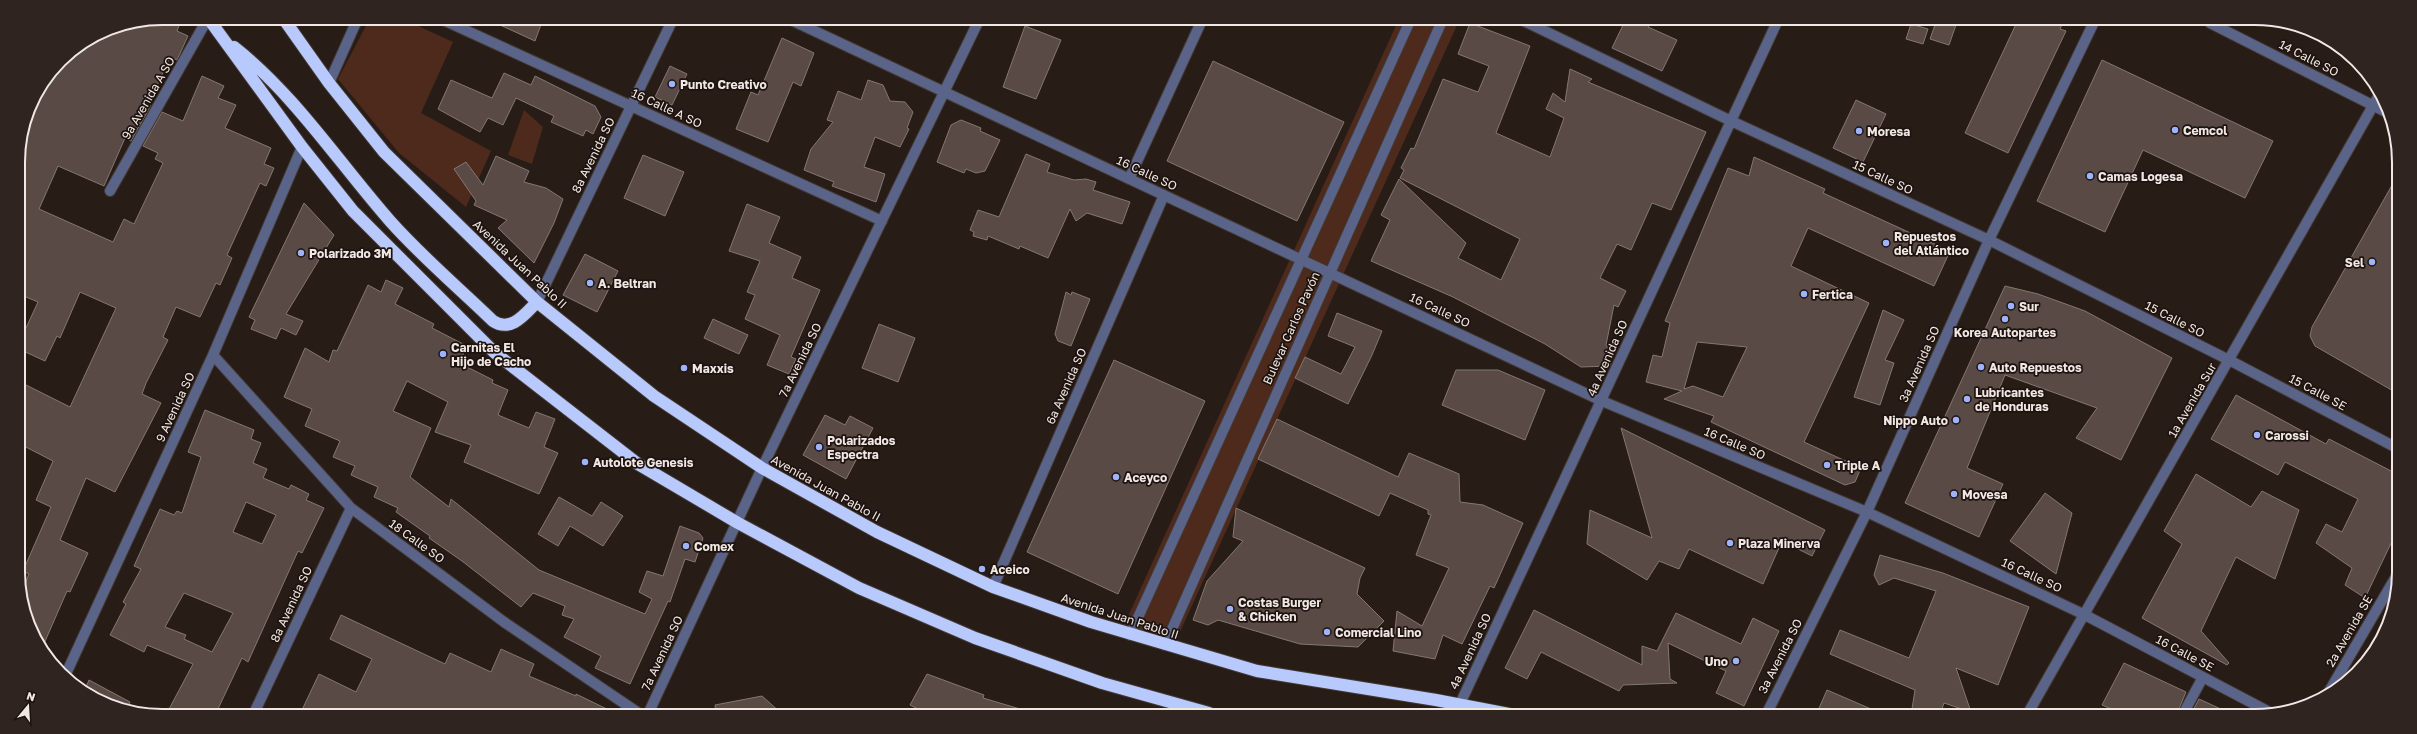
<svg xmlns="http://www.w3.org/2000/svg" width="2417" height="734" viewBox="0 0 2417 734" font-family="'Golos Text',sans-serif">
  <rect width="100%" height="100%" fill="#281c17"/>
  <path fill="#4d2a1b" d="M370,18L403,19L453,42L421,113L491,151L466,207L399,153L338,79Z
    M1398,21H1459L1174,645L1120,634Z
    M524,110L543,127L532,164L508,155Z"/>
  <path fill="#594a45" stroke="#867670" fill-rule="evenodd" d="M162,18H182L177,31L188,36L177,60L170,57L150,101V107L131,141L125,138L104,186L58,166L39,209L113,242L124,219L134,224L163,163L155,159L158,153L143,146L162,112L183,121L202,76L224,86L218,98L236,105L225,128L271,148L264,164L274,168L266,186L260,183L227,255L232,258L220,285L216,283L200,317L176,307L163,337L168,340L146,383L142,394L161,403L115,492L86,478L60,540L88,553L70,592L67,591L43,646L21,600V594L29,574L23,571L51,507L36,500L53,461L20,444V382L70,407L116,308L80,292L60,338L57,336L45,361L19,349V325L26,328L38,302L19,294L18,153L29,107L60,60L107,29Z
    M487,19H543L535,41Z
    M1625,21H1653L1648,27L1677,40L1662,71L1612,48Z
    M1936,22H1957L1949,45L1930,39Z
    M2017,22H2063L2060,29L2066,31L2008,153L1965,133Z
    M1470,23L1530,46L1496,133L1550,157L1564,118L1546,109L1553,93L1565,102L1570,69L1592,79L1588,82L1706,132L1671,210L1652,203L1631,250L1617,244L1600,278L1626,291L1618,307L1614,305L1606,345L1612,353L1610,366L1581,367L1545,344L1453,297L1371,261L1390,220L1381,215L1399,179L1466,243L1458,258L1501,280L1520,239L1400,178L1404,170L1401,168L1411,148L1414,149L1443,79L1478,92L1489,66L1458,54Z
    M1911,24L1928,29L1923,44L1906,39Z
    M1025,26L1061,40L1036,99L1003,87Z
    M782,38L814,53L801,86L793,82L768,142L736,129L751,92L758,95Z
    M2102,60L2273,141L2245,198L2143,150L2105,232L2037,201Z
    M1213,61L1344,122L1297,221L1167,161Z
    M670,66L687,74L672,105L655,97Z
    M504,73L531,85L535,76L595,106L601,117L593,134L586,130L583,136L551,122L554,116L516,98L503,125L488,118L480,132L438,109L451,80L492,98Z
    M868,80L883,85L890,101L905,102L913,112L907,128L909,129L900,147L875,137L864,167L885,174L876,202L832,186L834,182L804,170L811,149L833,122L827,120L838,91L861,100Z
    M1856,100L1886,114L1863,162L1833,148Z
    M961,120L981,128L980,131L1000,140L985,171L976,173L966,169L964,173L937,162L951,125Z
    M1026,154L1050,164L1047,172L1074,180L1086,179L1096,182L1093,190L1130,202L1122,224L1087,213L1076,221L1070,209L1048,258L1020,246L1019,249L988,236L987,240L973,236L974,232L970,230L978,210L999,217Z
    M643,155L684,172L665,216L624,198Z
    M496,156L529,171L524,182L546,188L563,199L554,223L534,263L498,228L507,220L474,205L476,201L454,169L466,162L483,185Z
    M1754,157L1825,189L1823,193L1950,251L1934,286L1808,228L1791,266L1869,303L1804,442L1861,468L1855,482L1845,485L1711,422L1714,416L1664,399L1682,391L1646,382L1653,355L1662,357L1670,323L1665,321L1728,168L1749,176ZM1697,342L1747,347L1723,397L1693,386L1684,389Z
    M2396,178V218L2395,392L2315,346L2310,336L2312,327Z
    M304,203L334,235L286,314L303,321L296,335L281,328L276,339L251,329L255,320L249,317Z
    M747,204L780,217L769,243L801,257L792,278L820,290L791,357L796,359L789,374L767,365L780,335L745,319L755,295L747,292L760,261L729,251Z
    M585,254L618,271L597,312L563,295Z
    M386,280L403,288L395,304L434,324L432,328L467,346L459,363L493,380L492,383L508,390L498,415L529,428L536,412L555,419L544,447L558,453L539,494L464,462L471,445L435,432L448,402L407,381L393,411L431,428L410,477L449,507L451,499L539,570L645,614L652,599L639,592L647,571L663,576L680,526L699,533L703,538L695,562L685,559L670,602L668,601L630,684L595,668L601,656L564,637L574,619L562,615L565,606L533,593L521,607L462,561L429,538L430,536L396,512L398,508L374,497L378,487L351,475L355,466L333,457L340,441L305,426L312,409L284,397L305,348L329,362L333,350L337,351L368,285L381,292Z
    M2005,286L2038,294L2085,311L2172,358L2121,460L2076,438L2097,408L2005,375L1967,468L2003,484L1979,537L1905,503Z
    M1066,292L1071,295L1072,292L1090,299L1071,346L1058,341L1055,334Z
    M1883,310L1904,320L1885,360L1894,363L1880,405L1854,397Z
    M1337,313L1382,331L1372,355L1348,404L1295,378L1305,357L1341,374L1355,347L1328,336Z
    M713,319L748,335L739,354L704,338Z
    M879,324L915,338L898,382L862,368Z
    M1114,360L1205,401L1118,594L1027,552Z
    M1456,370H1498L1545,390L1525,440L1442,405Z
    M2236,395L2326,444L2329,439L2395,473L2394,537L2365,598L2345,585L2352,568L2316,543L2326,524L2342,532L2358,499L2285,462L2278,475L2211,439Z
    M205,410L254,430L251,439L261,443L253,463L267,469L263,478L289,489L291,485L309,494L306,500L324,508L302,553L298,551L248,662L242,658L217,711H168L193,664L147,645L144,652L110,635L126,604L123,602L141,569L134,566L160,509L174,515L177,511L182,513L201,457L188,452ZM246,502L276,515L262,544L233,532ZM184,593L233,613L212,652L184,639L186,635L165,627Z
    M825,415L845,425L850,416L873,428L846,479L803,455Z
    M1277,419L1398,477L1409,453L1459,474L1460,502L1483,505L1523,523L1494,588L1490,586L1462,644L1443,635L1435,659L1393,651L1397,611L1422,626L1449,568L1416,555L1431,515L1428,514V510L1390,493L1379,516L1258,459Z
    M1621,428L1825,530L1812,556L1782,541L1763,584L1689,549L1679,569L1659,561L1647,580L1587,544L1590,510L1652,538Z
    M2196,474L2251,507L2262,491L2299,510L2275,579L2236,557L2201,631L2229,663L2227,665L2142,618L2182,544L2164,531Z
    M2045,493L2072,513L2056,574L2010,541Z
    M559,497L592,516L601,502L623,516L603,546L570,526L558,546L538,534Z
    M1236,508L1365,568L1360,578L1357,594L1384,621L1358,647L1300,644L1218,620L1208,625L1193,620L1207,581L1243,541L1233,537Z
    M1880,555L1943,573L2029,607L1998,685L1956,668L1971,712L1944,703L1940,715H1911L1915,690L1830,654L1840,630L1909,658L1936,591L1894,578L1879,585L1874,575Z
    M1534,610L1642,665V646L1657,651L1676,613L1741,644L1753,618L1779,631L1744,706L1716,693L1726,671L1668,643L1670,679L1677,683L1623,685L1619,691L1541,652L1527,679L1505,668Z
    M341,615L445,664L450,653L491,672L501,649L534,664L529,676L576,696V694L613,712H301L319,674L356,692L372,659L330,639Z
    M2124,663L2186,692L2176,716L2126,715L2102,705Z
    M927,674L984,695L983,698L1020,709L1019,713H926L910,705Z
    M89,680L130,702L126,711L90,697L84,692Z
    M1827,690L1885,715H1816Z
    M762,696L781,713L716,712L715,705Z
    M2199,699L2236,716H2190Z"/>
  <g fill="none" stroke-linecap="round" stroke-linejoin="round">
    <g stroke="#443934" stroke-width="12">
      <path id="minor" d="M441,19L882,221
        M789,19L1602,401L1867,512L2085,615L2273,714
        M1524,21L1729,120L1989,240L2229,360L2395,447
        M2210,23L2386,112
        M329,83L358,18
        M1129,179L1202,20
        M110,191L208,18
        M537,302L673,19
        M213,355L351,508L504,622L637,712
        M993,587L1164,195
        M1130,635L1410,21
        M1165,645L1442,21
        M65,676L213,355L302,147
        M2327,695L2394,580
        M1460,704L1777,22
        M255,711L351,508
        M649,712L762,468L979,20
        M1766,715L1867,512L1989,240L2094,22
        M2027,715L2378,97
        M2182,716L2203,677"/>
    </g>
    <g stroke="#443934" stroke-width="14">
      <path id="highway" d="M208,18L302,147L353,211L495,353L638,464L738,523L859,588L975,638L1102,683L1209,713
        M283,18L329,83L384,152L537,302L654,396L762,468L877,532L993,587L1091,622L1257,671L1436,700L1509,714
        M234,47C295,95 339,163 390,221C422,257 459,288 493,321C511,333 525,314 537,302"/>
    </g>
    <use href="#minor" stroke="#5a6488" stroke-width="10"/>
    <use href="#highway" stroke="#b8c9fe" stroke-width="12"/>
  </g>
  <g fill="#9eb3fd" stroke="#1e130e" stroke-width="1.5">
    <circle cx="672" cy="84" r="4"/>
    <circle cx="2175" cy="130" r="4"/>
    <circle cx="1859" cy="131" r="4"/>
    <circle cx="2090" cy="176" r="4"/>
    <circle cx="1886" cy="243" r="4"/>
    <circle cx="301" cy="253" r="4"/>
    <circle cx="2372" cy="262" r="4"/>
    <circle cx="590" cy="283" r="4"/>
    <circle cx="1804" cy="294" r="4"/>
    <circle cx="2011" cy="306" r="4"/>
    <circle cx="2005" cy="319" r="4"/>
    <circle cx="443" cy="354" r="4"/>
    <circle cx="1981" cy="367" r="4"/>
    <circle cx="684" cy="368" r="4"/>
    <circle cx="1967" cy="399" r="4"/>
    <circle cx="1956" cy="420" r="4"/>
    <circle cx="2257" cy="435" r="4"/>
    <circle cx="819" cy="447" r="4"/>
    <circle cx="585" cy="462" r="4"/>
    <circle cx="1827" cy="465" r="4"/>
    <circle cx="1116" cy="477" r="4"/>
    <circle cx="1954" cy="494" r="4"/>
    <circle cx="1730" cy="543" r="4"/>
    <circle cx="686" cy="546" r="4"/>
    <circle cx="982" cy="569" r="4"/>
    <circle cx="1230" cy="609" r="4"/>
    <circle cx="1327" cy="632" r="4"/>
    <circle cx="1736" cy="661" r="4"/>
  </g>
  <g text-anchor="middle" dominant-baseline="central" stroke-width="3.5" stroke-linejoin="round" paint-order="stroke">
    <g font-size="12" fill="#f1e8e5" stroke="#1e130e">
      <text transform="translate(2309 58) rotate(27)">14 Calle SO</text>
      <text transform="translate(148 98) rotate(-60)">9a Avenida A SO</text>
      <text transform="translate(667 108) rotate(25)">16 Calle A SO</text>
      <text transform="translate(593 155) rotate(-64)">8a Avenida SO</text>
      <text transform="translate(1147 173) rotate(25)">16 Calle SO</text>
      <text transform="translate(1883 177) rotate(25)">15 Calle SO</text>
      <text transform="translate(520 264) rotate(43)">Avenida Juan Pablo II</text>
      <text transform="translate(1440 310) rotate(25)">16 Calle SO</text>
      <text transform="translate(2175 319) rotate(27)">15 Calle SO</text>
      <text transform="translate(1291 328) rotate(-66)">Bulevar Carlos Pavón</text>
      <text transform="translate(1607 358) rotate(-66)">4a Avenida SO</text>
      <text transform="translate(800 360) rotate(-64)">7a Avenida SO</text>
      <text transform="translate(1919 364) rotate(-66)">3a Avenida SO</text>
      <text transform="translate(1066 386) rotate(-66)">6a Avenida SO</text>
      <text transform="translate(2318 392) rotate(28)">15 Calle SE</text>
      <text transform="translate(2192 400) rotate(-60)">1a Avenida Sur</text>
      <text transform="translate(175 407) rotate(-65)">9 Avenida SO</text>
      <text transform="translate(1735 443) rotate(23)">16 Calle SO</text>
      <text transform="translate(826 488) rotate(29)">Avenida Juan Pablo II</text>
      <text transform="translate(417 541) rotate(36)">18 Calle SO</text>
      <text transform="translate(2032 575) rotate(25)">16 Calle SO</text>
      <text transform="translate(291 604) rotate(-65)">8a Avenida SO</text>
      <text transform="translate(1120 616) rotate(18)">Avenida Juan Pablo II</text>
      <text transform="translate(2349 631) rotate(-60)">2a Avenida SE</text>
      <text transform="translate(1470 651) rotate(-65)">4a Avenida SO</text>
      <text transform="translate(662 653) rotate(-65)">7a Avenida SO</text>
      <text transform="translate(2185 653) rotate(28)">16 Calle SE</text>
      <text transform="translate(1780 656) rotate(-63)">3a Avenida SO</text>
    </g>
    <g font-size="12" font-weight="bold" fill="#f1e8e5" stroke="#1e130e" text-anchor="start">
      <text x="680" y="84">Punto Creativo</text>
      <text x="2183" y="130">Cemcol</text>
      <text x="1867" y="131">Moresa</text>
      <text x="2098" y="176">Camas Logesa</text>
      <text x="1894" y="236">Repuestos<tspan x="1894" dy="14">del Atlántico</tspan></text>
      <text x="309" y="253">Polarizado 3M</text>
      <text x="2364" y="262" text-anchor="end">Sel</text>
      <text x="598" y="283">A. Beltran</text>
      <text x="1812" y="294">Fertica</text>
      <text x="2019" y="306">Sur</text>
      <text x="2005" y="332" text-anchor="middle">Korea Autopartes</text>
      <text x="451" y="347">Carnitas El<tspan x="451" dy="14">Hijo de Cacho</tspan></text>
      <text x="1989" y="367">Auto Repuestos</text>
      <text x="692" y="368">Maxxis</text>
      <text x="1975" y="392">Lubricantes<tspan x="1975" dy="14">de Honduras</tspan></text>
      <text x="1948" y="420" text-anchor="end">Nippo Auto</text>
      <text x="2265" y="435">Carossi</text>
      <text x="827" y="440">Polarizados<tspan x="827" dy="14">Espectra</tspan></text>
      <text x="593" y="462">Autolote Genesis</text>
      <text x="1835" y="465">Triple A</text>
      <text x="1124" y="477">Aceyco</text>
      <text x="1962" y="494">Movesa</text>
      <text x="1738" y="543">Plaza Minerva</text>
      <text x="694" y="546">Comex</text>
      <text x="990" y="569">Aceico</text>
      <text x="1238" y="602">Costas Burger<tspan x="1238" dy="14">&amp; Chicken</tspan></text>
      <text x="1335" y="632">Comercial Lino</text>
      <text x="1728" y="661" text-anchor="end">Uno</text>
    </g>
  </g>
  <path d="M0 0H2417V734H0ZM162 25H2255A137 137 0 0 1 2392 162V572A137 137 0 0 1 2255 709H162A137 137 0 0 1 25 572V162A137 137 0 0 1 162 25Z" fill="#2f241f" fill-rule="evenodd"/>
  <path fill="none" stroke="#f1e8e5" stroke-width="2" d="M162 25H2255A137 137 0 0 1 2392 162V572A137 137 0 0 1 2255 709H162A137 137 0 0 1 25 572V162A137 137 0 0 1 162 25Z"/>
  <g transform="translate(28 706) rotate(18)" stroke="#1e130e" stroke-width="3" paint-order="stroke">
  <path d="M0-3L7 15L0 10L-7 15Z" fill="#f1e8e5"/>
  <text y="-6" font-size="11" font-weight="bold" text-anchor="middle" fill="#f1e8e5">N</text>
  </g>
</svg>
